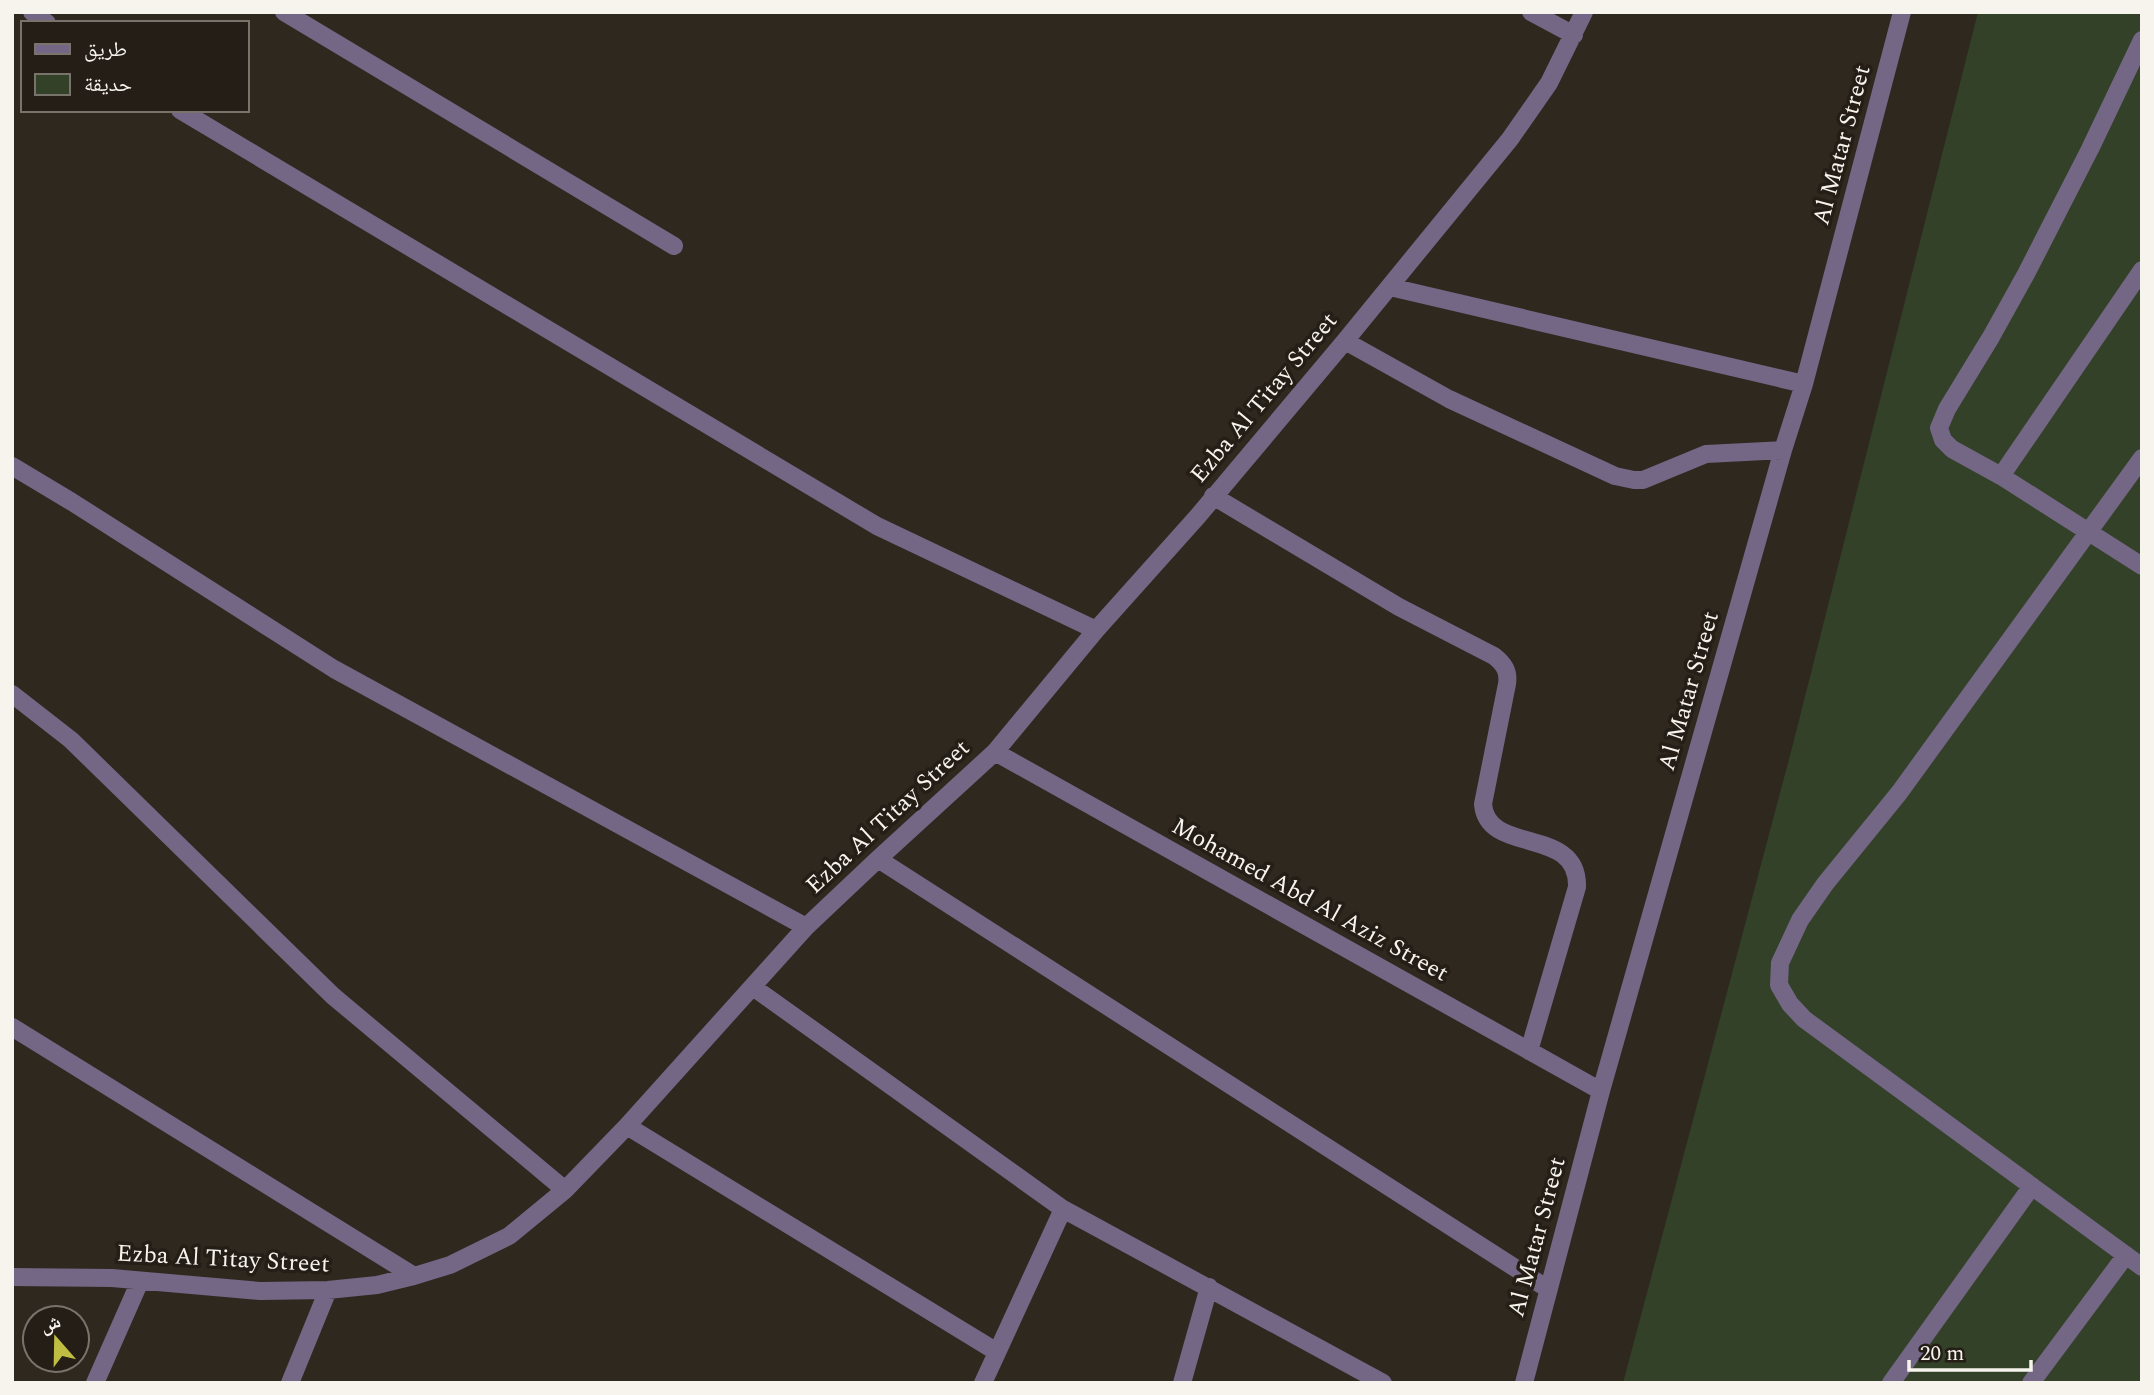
<svg xmlns="http://www.w3.org/2000/svg" width="2154" height="1395" viewBox="0 0 2154 1395" font-family="Spectral,'Noto Naskh Arabic',serif">
  <rect width="100%" height="100%" fill="#2e281f"/>
  <path fill="#324128" d="M1978,12H2142V1383H1623L1792,748Z"/>
  <g fill="none" stroke-linecap="round" stroke-linejoin="round">
    <path stroke="#746685" stroke-width="18" d="M32,12L47,23
      M284,12L674,246
      M1531,12L1574,35
      M2142,40L2090,149L2026,274L1991,337L1947,409L1939,428L1943,440L1952,449L2001,476L2142,566
      M180,110L877,526L1096,630
      M1390,287L1804,384
      M1345,341L1449,399L1615,476L1634,480H1643L1706,454L1783,450
      M2142,458L1899,793L1825,884L1800,920L1780,963L1779,985L1790,1004L1804,1019L2142,1267
      M12,466L72,502L334,669L806,927
      M2001,476L2142,270
      M1213,496L1399,607L1494,656C1504,664 1509,671 1507,684L1483,804C1487,856 1579,825 1577,887L1529,1051
      M12,694L71,740L333,996L565,1190
      M995,752L1601,1091
      M878,859L1548,1289
      M753,987L1063,1209L1383,1383
      M12,1027L414,1276
      M627,1126L997,1352
      M12,1277L112,1278L260,1291L328,1290L377,1285L414,1276L450,1265L509,1236L565,1190L627,1126L806,927L878,859L995,752L1096,630L1198,516L1345,341L1510,139L1549,83L1584,12
      M95,1383L140,1281
      M290,1383L328,1290
      M983,1383L1063,1209
      M1182,1383L1209,1287
      M1524,1383L1601,1091L1783,450L1804,384L1902,12
      M1891,1383L2032,1186
      M2031,1383L2126,1255"/>
  </g>
  <g text-anchor="middle" dominant-baseline="central" stroke-width="7" stroke-linejoin="round" paint-order="stroke">
    <g font-size="24" fill="#f7f4ee" stroke="#241e16">
      <text transform="translate(1842 145) rotate(-75)">Al Matar Street</text>
      <text transform="translate(1264 398) rotate(-50)">Ezba Al Titay Street</text>
      <text transform="translate(1689 691) rotate(-74)">Al Matar Street</text>
      <text transform="translate(888 817) rotate(-43)">Ezba Al Titay Street</text>
      <text transform="translate(1310 900) rotate(29)">Mohamed Abd Al Aziz Street</text>
      <text transform="translate(1537 1237) rotate(-75)">Al Matar Street</text>
      <text transform="translate(223 1259) rotate(3)">Ezba Al Titay Street</text>
    </g>
  </g>
  <rect width="2154" height="1395" fill="none" stroke="#f7f4ee" stroke-width="28"/>
  <rect x="21" y="21" width="228" height="91" fill="#241e16" stroke="#78746c" stroke-width="2"/>
  <rect x="35" y="44" width="35" height="10" fill="#746685" stroke="#78746c" stroke-width="2"/>
  <text x="84" y="56" font-size="21" fill="#f7f4ee">طريق</text>
  <rect x="35" y="74" width="35" height="21" fill="#324128" stroke="#78746c" stroke-width="2"/>
  <text x="84" y="91" font-size="21" fill="#f7f4ee">حديقة</text>
  <g transform="translate(56 1339) rotate(340)"><circle r="33" fill="#241e16" stroke="#78746c" stroke-width="2"/>
  <path d="M0-5L12 26L0 18L-12 26Z" fill="#bfbe42"/>
  <text y="-10" font-size="19" font-weight="bold" text-anchor="middle" fill="#f7f4ee">ش</text>
  </g>
  <path d="M1909 1360v10h122v-10" fill="none" stroke="#f7f4ee" stroke-width="3.5"/>
  <text x="1920" y="1360" font-size="21" fill="#f7f4ee" stroke="#241e16" stroke-width="5" paint-order="stroke">20 m</text>
</svg>
